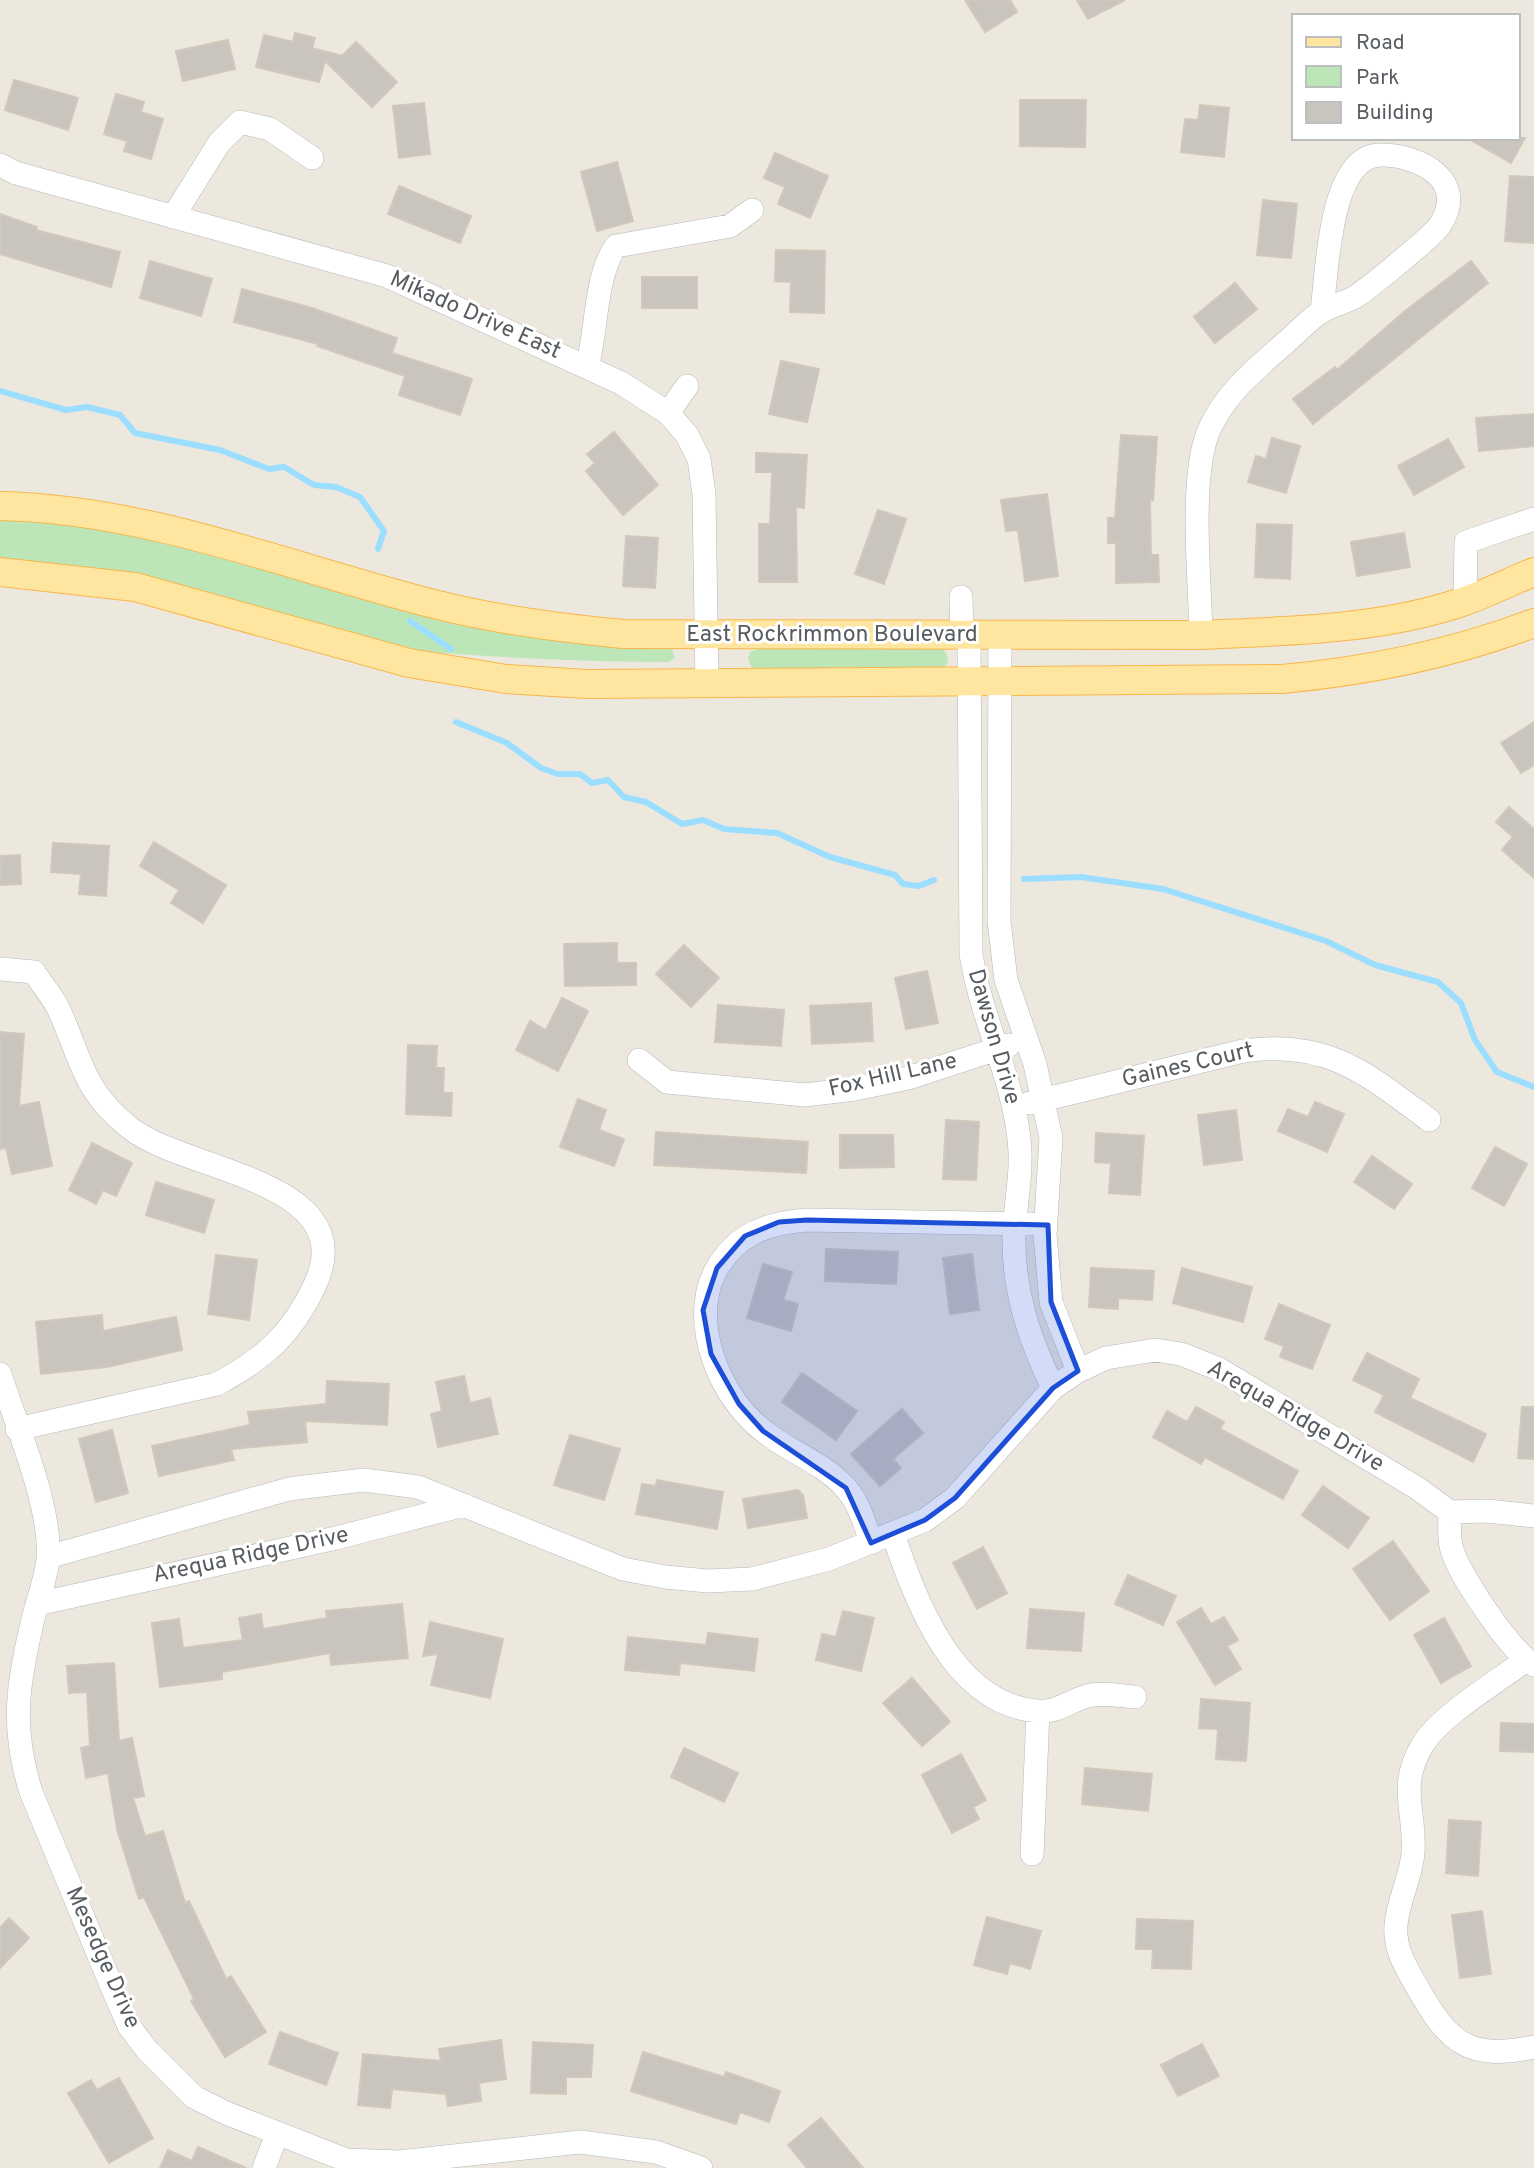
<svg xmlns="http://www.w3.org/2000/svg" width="1534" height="2168" viewBox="0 0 1534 2168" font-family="Overpass,sans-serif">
  <rect width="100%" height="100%" fill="#ece8de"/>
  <path fill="#bde6b8" d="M0,518L100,528L671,648L675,658L669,662C609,662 549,660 488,656C457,654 424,653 393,646C262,616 137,564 0,560Z
    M760,648H941L947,654L948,662L943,669L758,671L752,668L748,659L750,652Z"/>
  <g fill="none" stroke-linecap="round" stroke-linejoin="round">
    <path stroke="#9bdeff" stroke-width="6" d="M0,391L66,410L87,407L120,415L135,433L220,450L269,469L284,467L314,485L336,487L360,497L384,531L378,549
      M410,621L451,649
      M456,722L507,743L541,768L558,774H580L592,783L608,780L624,797L646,802L682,824L703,820L724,829L777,833L830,857L895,875L903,884L919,886L934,880
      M1024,879L1081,877L1163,889L1326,941L1375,965L1438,982L1461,1003L1475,1040L1497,1072L1534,1087"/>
  </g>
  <path fill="#c9c4bd" stroke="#d1c8bc" stroke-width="2" d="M965,0H1010L1017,12L985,32Z
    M1077,0H1125L1088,19Z
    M295,33L315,38L312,48L342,56L356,42L397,82L372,107L325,61L319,82L256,67L264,35L293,42Z
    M228,40L235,69L183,81L176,51Z
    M14,80L78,98L68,130L5,110Z
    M116,94L144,102L141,112L163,119L151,159L124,151L127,141L104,134Z
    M1020,100H1086L1085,147L1020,146Z
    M424,103L430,154L399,158L393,106Z
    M1200,105L1229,108L1224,157L1181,152L1185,119L1198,120Z
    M1467,138H1525L1511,163Z
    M775,153L828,176L810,218L778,204L785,187L764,178Z
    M617,162L633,221L597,231L581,172Z
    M1510,176L1534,177V243L1505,241Z
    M399,186L471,216L460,243L388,214Z
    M1263,200L1297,204L1291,258L1257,255Z
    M0,214L37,227L36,230L120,252L111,287L0,254Z
    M776,250L825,251L824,313L790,312L791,282L775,281Z
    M150,261L212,279L201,316L140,298Z
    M1471,261L1488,283L1313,424L1293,399L1335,367L1337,370L1405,311Z
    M642,277H697V308H642Z
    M1235,283L1257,309L1215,343L1194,317Z
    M242,289L312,308L397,338L392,353L472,379L460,415L399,395L405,376L317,346L318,344L234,322Z
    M781,361L819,369L807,422L769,414Z
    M1534,414V446L1479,451L1476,418Z
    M614,432L658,485L623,515L586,471L595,463L587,454Z
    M1121,435L1157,437L1153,500H1150L1151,555H1158L1159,582L1116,583V543H1108V518H1115Z
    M1272,438L1300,446L1286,493L1248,482L1256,456L1266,459Z
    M1448,439L1464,467L1414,495L1398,466Z
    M756,453L807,455L804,508L796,507L797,582H759V524H770L772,472H756Z
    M1047,494L1058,576L1025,581L1018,530L1006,531L1001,500Z
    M878,510L906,519L884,584L855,574Z
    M1257,524L1292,525L1290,579L1255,577Z
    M1404,533L1410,567L1357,576L1351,542Z
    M626,536L658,538L655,588L623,586Z
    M1534,722V765L1521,773L1501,743Z
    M1509,807L1534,829V878L1502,850L1513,837L1496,822Z
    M154,842L226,885L203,923L171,903L179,890L140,866Z
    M53,843L109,846L106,896L79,894L81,874L51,872Z
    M20,855L21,884L0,885V856Z
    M617,943V963H636V985L565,986L564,944Z
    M684,945L719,978L691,1007L656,974Z
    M927,971L938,1023L906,1029L895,978Z
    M562,998L588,1011L558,1071L516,1050L530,1021L546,1030Z
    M871,1003L873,1041L812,1044L810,1006Z
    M718,1005L784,1010L781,1046L715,1042Z
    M0,1032L24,1034L19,1106L39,1102L52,1166L12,1174L6,1148L0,1149Z
    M408,1045L437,1046L436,1068H444L443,1093H452L451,1116L406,1114Z
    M578,1099L606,1110L599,1130L624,1139L614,1166L560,1147Z
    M1315,1102L1344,1114L1327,1152L1278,1131L1288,1109L1308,1117Z
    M1236,1110L1242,1160L1204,1165L1198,1115Z
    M946,1120L979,1122L976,1180L943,1179Z
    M656,1132L808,1142L806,1173L654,1165Z
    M1096,1133L1144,1136L1140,1195L1109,1193L1111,1163L1095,1162Z
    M840,1135H893L894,1167L840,1168Z
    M92,1143L132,1163L116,1196L103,1190L96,1204L69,1190Z
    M1495,1147L1527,1164L1504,1206L1472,1188Z
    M1372,1156L1412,1184L1394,1209L1354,1182Z
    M156,1182L214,1200L204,1233L146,1215Z
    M826,1249L898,1252L896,1284L825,1281Z
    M972,1254L979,1310L950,1314L943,1258Z
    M216,1255L257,1260L249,1320L208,1314Z
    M763,1264L792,1272L783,1300L798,1304L791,1331L747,1318Z
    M1091,1268L1154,1271L1152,1300L1118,1298V1309L1089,1307Z
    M1182,1268L1252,1287L1243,1322L1173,1303Z
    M1279,1304L1330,1325L1312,1369L1280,1357L1284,1346L1265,1339Z
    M102,1315L103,1331L176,1317L182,1350L107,1367L41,1374L36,1322Z
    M1367,1353L1419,1379L1410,1398L1486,1434L1473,1462L1375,1412L1384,1395L1353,1380Z
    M802,1373L857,1411L836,1440L782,1402Z
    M464,1376L470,1403L490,1398L498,1434L438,1447L431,1414L442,1411L436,1382Z
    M327,1381L389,1384L387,1425L305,1421L307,1442L231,1449L234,1460L159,1476L152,1446L250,1425L248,1412L326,1404Z
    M1196,1407L1224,1422L1220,1429L1298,1471L1283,1499L1205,1457L1201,1464L1153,1437L1167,1411L1187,1422Z
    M1522,1407H1534V1459L1518,1458Z
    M902,1409L923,1433L893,1459L901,1468L880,1486L851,1454Z
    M112,1430L128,1493L96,1502L79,1439Z
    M570,1435L620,1449L604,1500L554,1485Z
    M657,1480L723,1492L717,1529L636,1514L642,1484L656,1486Z
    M1323,1486L1369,1518L1348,1548L1302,1515Z
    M798,1490L803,1495L807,1518L748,1528L743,1499Z
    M1393,1541L1429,1591L1390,1620L1353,1569Z
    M983,1547L1007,1593L977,1609L953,1563Z
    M1128,1575L1176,1596L1163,1625L1115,1604Z
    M402,1604L408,1658L331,1665L330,1653L222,1672V1679L160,1687L152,1623L179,1619L183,1648L243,1640L239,1618L261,1614L263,1629L327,1618L326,1611Z
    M1201,1608L1211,1624L1224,1617L1238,1640L1227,1646L1241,1669L1215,1685L1177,1622Z
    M1030,1609L1084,1613L1081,1651L1027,1648Z
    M843,1611L874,1618L861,1671L816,1660L822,1634L836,1637Z
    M1444,1618L1471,1666L1441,1683L1414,1635Z
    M430,1622L503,1639L490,1698L431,1685L438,1654L423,1656Z
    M708,1633L758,1639L754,1671L680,1663L679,1675L625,1670L628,1637L706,1645Z
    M114,1663L119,1741L132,1738L144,1796L133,1798L145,1836L163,1831L185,1903L189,1901L226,1979L231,1976L266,2032L225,2057L191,2001L194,1999L144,1897L139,1899L117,1829L108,1773L86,1778L81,1748L90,1746L87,1692L69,1693L67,1666Z
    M912,1678L950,1722L922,1746L883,1703Z
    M1201,1699L1250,1703L1246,1761L1216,1759L1218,1729L1199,1728Z
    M1501,1723L1534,1724V1752L1500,1751Z
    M684,1748L738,1773L724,1802L671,1777Z
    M961,1754L986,1800L973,1807L979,1819L952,1833L922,1775Z
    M1085,1768L1152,1774L1148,1811L1082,1804Z
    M1449,1820L1481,1822L1478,1876L1446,1873Z
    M1482,1911L1491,1974L1460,1978L1452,1915Z
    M987,1917L1041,1931L1030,1969L1010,1963L1007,1974L974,1965Z
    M9,1918L29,1938L0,1968V1928Z
    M1137,1919L1193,1921L1191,1969L1152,1968L1153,1949H1136Z
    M280,2032L338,2053L326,2085L269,2064Z
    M501,2040L506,2079L479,2083L481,2101L448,2106L446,2094L392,2089L390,2108L358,2105L363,2054L441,2061L439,2049Z
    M533,2042L593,2045L591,2077H566V2094L531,2093Z
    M1202,2044L1219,2076L1178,2096L1161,2065Z
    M643,2052L724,2077L726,2072L780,2091L769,2122L740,2112L736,2124L631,2091Z
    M119,2078L153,2138L109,2163L68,2093L91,2080L97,2090Z
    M821,2118L863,2168H807L788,2145Z
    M198,2147L246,2168H160L168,2150L192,2161Z"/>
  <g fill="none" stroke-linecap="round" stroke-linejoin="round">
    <g stroke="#b4b8bd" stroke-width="24">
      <path id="minor" d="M0,165L16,173L387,276L621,383L668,413L687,435L699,459L704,494L707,685
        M173,217L219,143L240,122L270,129L312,158
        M587,367C597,331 595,275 616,246L730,226L752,210
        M668,413L687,386
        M961,597L962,636
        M1465,601L1466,542L1534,519
        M1201,635C1200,582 1189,476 1209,430C1226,392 1255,370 1285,343C1297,333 1308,320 1321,312C1331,305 1345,303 1355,297C1368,289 1433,236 1440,225C1469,181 1420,155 1381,155C1329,154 1327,274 1322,311
        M969,636L971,954C981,1018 1012,1075 1019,1139C1023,1172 1015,1203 1014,1235C1013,1291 1029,1338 1053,1388
        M1000,636L999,921L1006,980L1035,1064L1051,1138L1045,1235L1051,1302L1078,1371
        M0,969L34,972C42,985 54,998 60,1012C82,1062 84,1092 130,1128C185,1172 363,1180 315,1285C292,1334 264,1359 217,1384L17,1429
        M639,1060L667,1082L805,1095L855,1089L908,1078L1009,1045
        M1030,1103L1243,1051C1327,1039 1366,1073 1429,1120
        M0,1374C16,1425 52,1507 48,1559C46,1578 39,1597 34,1615C18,1681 10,1726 31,1792L115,1994L129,2026L147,2050L194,2097L226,2113L346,2160L399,2162L580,2142L656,2152L701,2168
        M1450,1512C1450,1524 1448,1538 1452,1550C1460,1576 1510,1651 1534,1665
        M893,1534C916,1601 953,1704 1037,1711C1056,1713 1070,1701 1087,1696C1100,1692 1121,1696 1135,1697
        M871,1543C865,1524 858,1500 844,1486C821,1462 790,1452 765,1432C720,1399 689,1323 715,1272C735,1234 767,1223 807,1220L1031,1224
        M48,1557L289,1489L363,1480L418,1487L623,1569L665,1577L708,1581L752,1579L829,1559L925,1520L955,1498L1053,1388L1078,1371L1106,1358L1155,1350L1181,1354L1219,1369L1417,1488L1450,1512L1487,1511L1534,1516
        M37,1604L336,1538L464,1505
        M1526,1660C1497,1682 1441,1715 1423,1744C1397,1787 1416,1810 1413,1853C1411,1878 1398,1900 1396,1925C1394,1948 1405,1966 1416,1985C1448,2042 1467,2061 1534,2047
        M1032,1854L1038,1712
        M264,2168L277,2134"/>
    </g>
    <g stroke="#f9b64a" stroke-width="30">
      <path id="major" d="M0,506C149,509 292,568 434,604C496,620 559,628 623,634L1201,635C1289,631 1381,630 1465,601C1488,593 1511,581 1534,572
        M0,572L135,587L409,663L506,679L586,684L1282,679C1370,671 1452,654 1534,623"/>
    </g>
    <use href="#minor" stroke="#fff" stroke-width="23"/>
    <use href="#major" stroke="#ffe6a0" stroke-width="28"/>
  </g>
  <path fill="#1d4ed8" fill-opacity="0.2" stroke="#1d4ed8" stroke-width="5" stroke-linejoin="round" d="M807,1220L1048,1225L1051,1302L1078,1371L1053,1388L955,1498L925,1520L871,1543L846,1488L763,1431L739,1404L711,1354L703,1310L717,1268L745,1236L779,1222Z"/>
  <g text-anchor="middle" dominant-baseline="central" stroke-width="6" stroke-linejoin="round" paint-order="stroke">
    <g font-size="23" fill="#575c61" stroke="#fff">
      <text transform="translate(475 316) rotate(24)">Mikado Drive East</text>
      <text x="832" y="635">East Rockrimmon Boulevard</text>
      <text transform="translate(993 1037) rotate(74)">Dawson Drive</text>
      <text transform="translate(1188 1066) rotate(-13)">Gaines Court</text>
      <text transform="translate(893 1076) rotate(-13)">Fox Hill Lane</text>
      <text transform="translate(1295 1417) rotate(30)">Arequa Ridge Drive</text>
      <text transform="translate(251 1556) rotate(-12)">Arequa Ridge Drive</text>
      <text transform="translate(102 1958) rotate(66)">Mesedge Drive</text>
    </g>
  </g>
  <rect x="1292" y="14" width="228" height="126" fill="#ffffff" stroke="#bcbec0" stroke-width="2"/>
  <rect x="1306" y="37" width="35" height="10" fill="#ffe6a0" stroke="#bcbec0" stroke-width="2"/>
  <text x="1356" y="49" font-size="21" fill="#575c61">Road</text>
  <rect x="1306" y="66" width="35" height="21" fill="#bde6b8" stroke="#bcbec0" stroke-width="2"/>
  <text x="1356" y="84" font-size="21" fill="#575c61">Park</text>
  <rect x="1306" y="102" width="35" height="21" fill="#c9c4bd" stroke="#bcbec0" stroke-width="2"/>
  <text x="1356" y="119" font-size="21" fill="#575c61">Building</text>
</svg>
